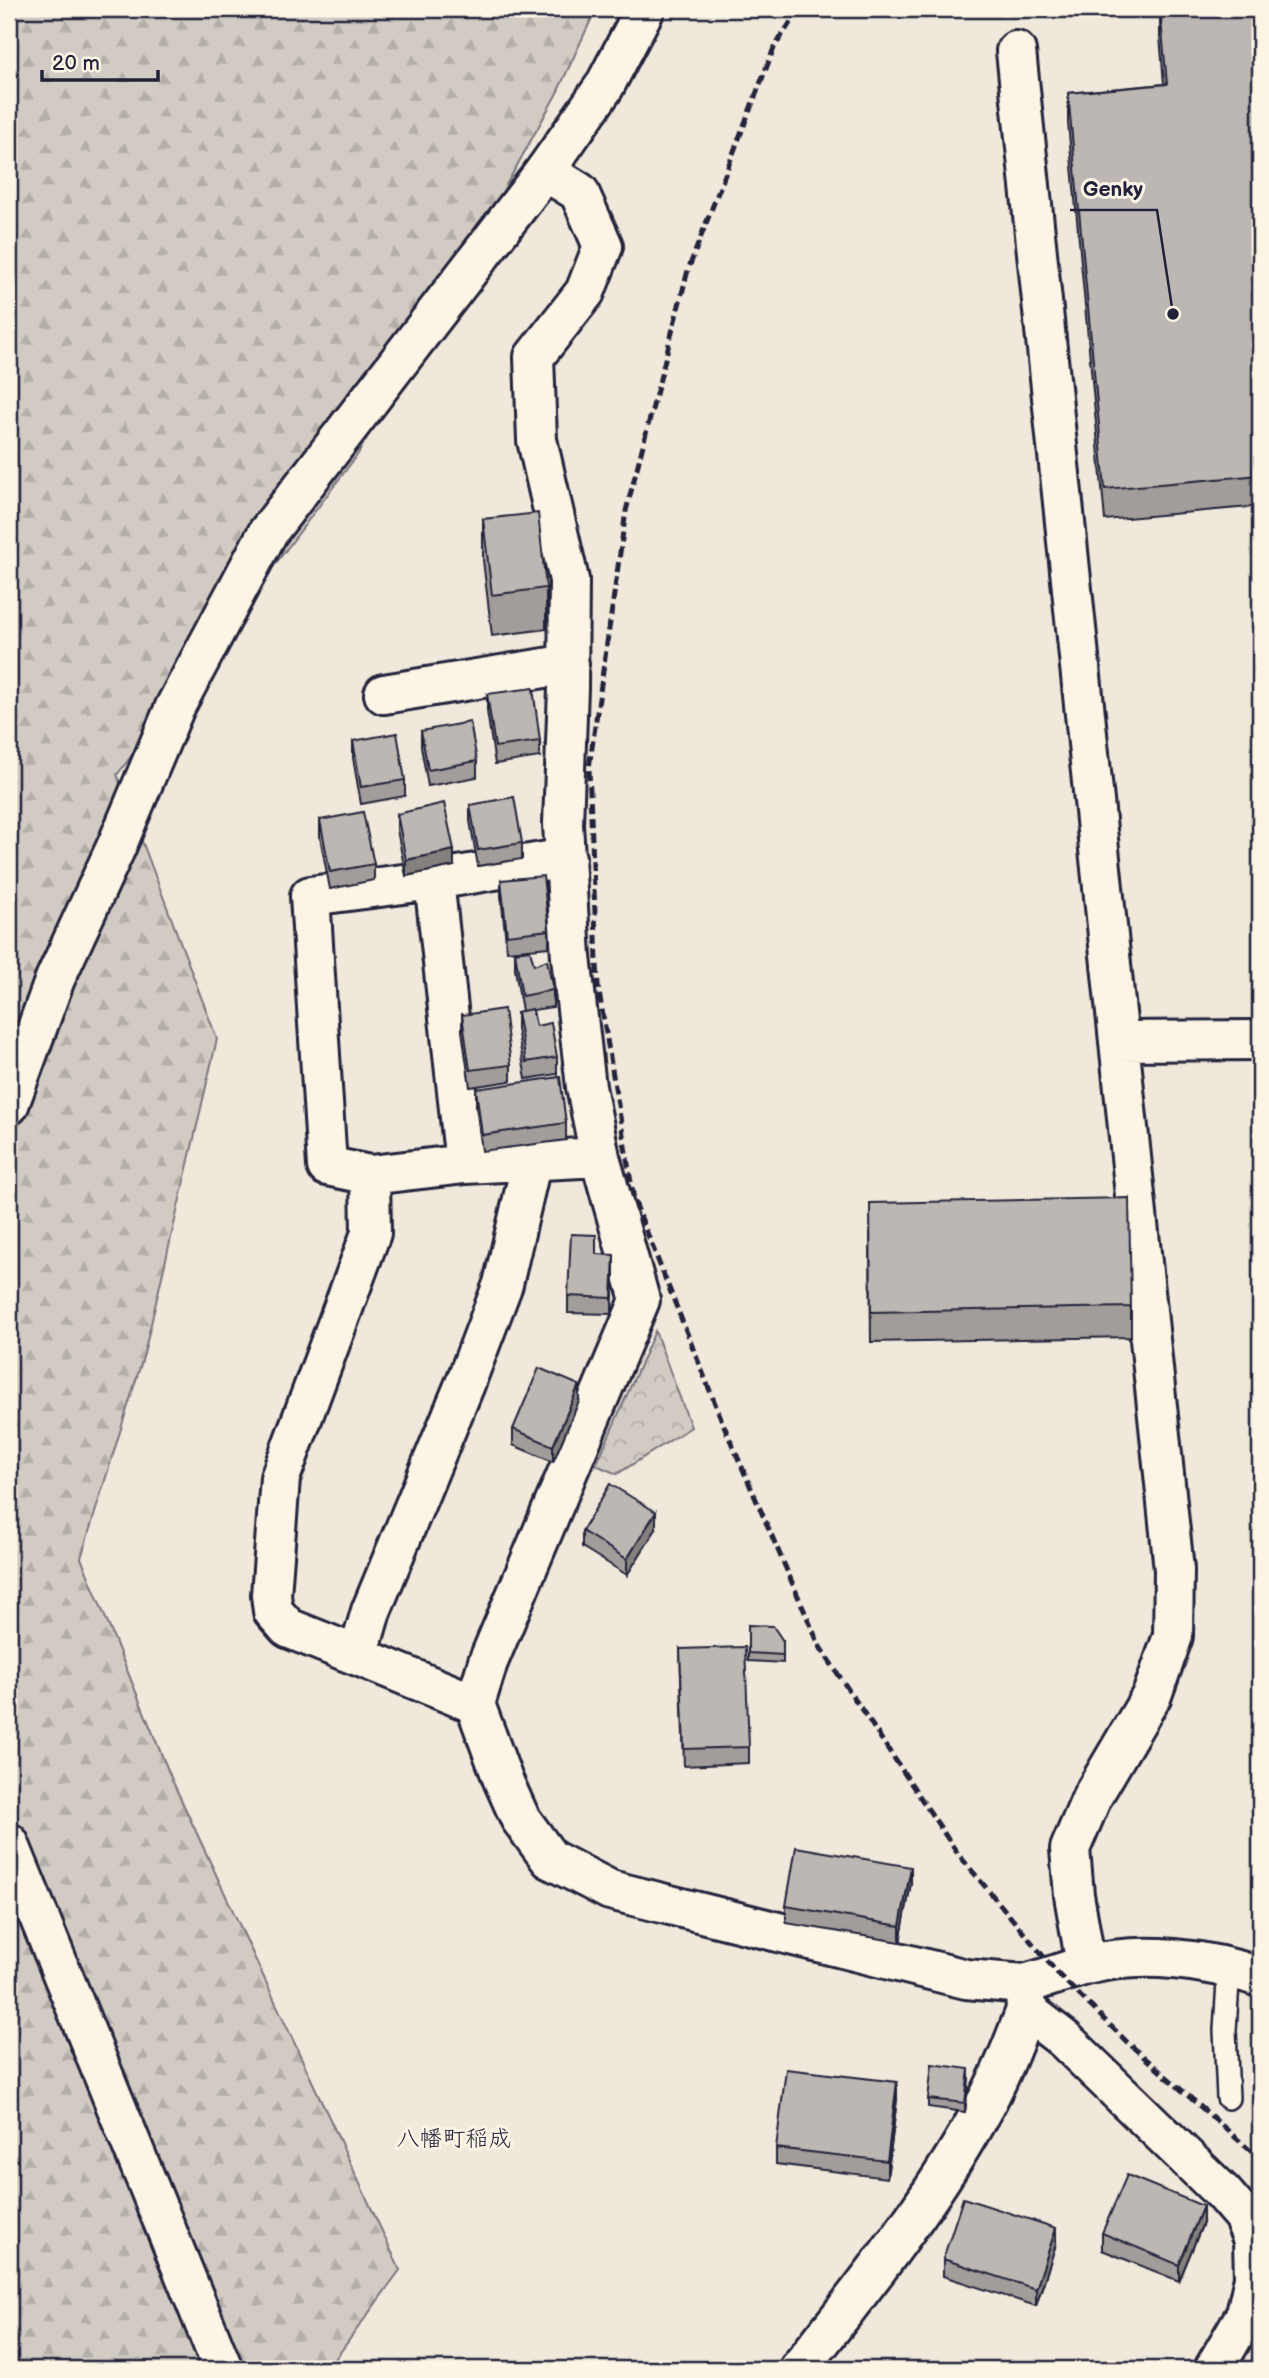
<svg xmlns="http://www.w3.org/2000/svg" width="1269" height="2378" viewBox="0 0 1269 2378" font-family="'Balsamiq Sans','Klee One',sans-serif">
  <defs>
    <pattern id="forest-firs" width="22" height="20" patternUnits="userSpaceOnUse" patternTransform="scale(1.75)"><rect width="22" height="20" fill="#d1cbc3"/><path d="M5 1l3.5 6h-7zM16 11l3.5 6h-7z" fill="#b3aea8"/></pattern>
    <pattern id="park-crowns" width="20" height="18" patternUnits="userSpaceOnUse" patternTransform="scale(1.75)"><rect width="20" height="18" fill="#d1cbc3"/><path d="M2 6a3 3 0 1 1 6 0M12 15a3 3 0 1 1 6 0" fill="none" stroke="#b3aea8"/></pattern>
  </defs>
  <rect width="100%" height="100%" fill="#efe8db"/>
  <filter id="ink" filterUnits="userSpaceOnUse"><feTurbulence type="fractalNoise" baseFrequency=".0143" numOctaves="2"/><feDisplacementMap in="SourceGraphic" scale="14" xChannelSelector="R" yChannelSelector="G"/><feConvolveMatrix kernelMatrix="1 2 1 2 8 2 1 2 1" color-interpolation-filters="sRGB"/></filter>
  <g filter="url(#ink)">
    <path fill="url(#forest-firs)" stroke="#7a767f" stroke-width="2" d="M9,9H596L557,93L358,454L117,775L217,1039L144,1354L81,1558L172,1780L400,2270L328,2369H9Z"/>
    <path fill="url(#park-crowns)" stroke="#7a767f" stroke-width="2" d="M655,1331L691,1427L617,1474L596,1465Z"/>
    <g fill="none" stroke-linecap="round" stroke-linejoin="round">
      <g stroke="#22223b" stroke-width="26">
        <path id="lane" d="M1228,2098L1225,2030L1229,1966"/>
      </g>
      <g stroke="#22223b" stroke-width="44">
        <path id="street" d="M1016,51L1174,1570L1173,1636L1152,1695L1092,1797L1070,1849L1074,1895L1086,1965
          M384,694L569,664
          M434,880L465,1164
          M1119,1041L1260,1040
          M532,1160L503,1284L465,1384L371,1611L358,1656L475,1704L503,1780L520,1818L550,1859L610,1890L966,1979L1024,1984
          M370,1175L465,1164L600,1157
          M358,1656L288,1628L273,1611L271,1595L280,1478L371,1233L370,1175L327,1166L310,896L434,880L566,858
          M475,1704L488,1662L640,1300L600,1157L586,1087L571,957L563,824L568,688L569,580L537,440L534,357L585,292L603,246L579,192L545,171
          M1026,2008L1024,1984C1045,1979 1065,1971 1086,1965C1142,1951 1206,1959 1260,1977
          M799,2369C863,2288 928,2207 978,2117C998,2083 1012,2047 1026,2010L1065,2040L1223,2193L1243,2216L1253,2240L1254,2278L1246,2314L1214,2369"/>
      </g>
      <g stroke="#22223b" stroke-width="44">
        <path id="secondary" d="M9,1105L55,979L117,845L175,707L268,532L545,171L604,87L645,9
          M9,1843L223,2369"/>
      </g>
      <use href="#lane" stroke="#fcf5e5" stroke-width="21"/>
      <use href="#street" stroke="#fcf5e5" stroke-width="38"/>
      <use href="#secondary" stroke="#fcf5e5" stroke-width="38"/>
      <path stroke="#22223b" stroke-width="5" stroke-dasharray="10 5" stroke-linecap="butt" d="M799,9L774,48L688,270L626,511L589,768L598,986L634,1200L722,1421L820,1647L958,1854L1059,1975L1127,2042L1260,2159"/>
    </g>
    <path fill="#a29d9a" stroke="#22223b" stroke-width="2" d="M1160,9H1260V506L1105,520L1068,123V93L1164,84L1160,36Z
      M483,519L546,588V629L492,636L483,560Z
      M487,694L540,741V757L495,764L487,711Z
      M421,731L477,761V777L428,786L421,747Z
      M353,741L405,780V796L361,804L353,758Z
      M470,805L522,843V859L478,866L470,821Z
      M397,814L454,866L406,876L397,830Z
      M320,820L374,864V880L330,889L320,837Z
      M501,880L549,930V947L507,951L501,896Z
      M515,952L534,965L553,990V1007L533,1010L536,1026L557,1057V1074L526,1079L517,1029V1012L522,1011L515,969Z
      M462,1015L511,1065V1081L470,1087L462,1031Z
      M476,1089L566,1123V1140L482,1151L476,1106Z
      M870,1233L1131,1307V1337L871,1342Z
      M596,1254L614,1272L612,1314L568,1313V1296Z
      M579,1401L553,1462L513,1445V1429Z
      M656,1529L627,1575L582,1547V1531Z
      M748,1625L783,1641V1663L748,1661Z
      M680,1649L749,1747V1763L684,1766Z
      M911,1883L900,1942L786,1923V1906Z
      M969,2077L965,2112L928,2107V2099Z
      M897,2099L887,2178L776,2164V2148Z
      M1203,2223L1179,2281L1102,2250V2233Z
      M1056,2244L1036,2306L943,2276V2259Z"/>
    <path fill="#84807d" stroke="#22223b" stroke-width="2" d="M454,850V866L406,876V860Z
      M614,1255V1272L612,1314V1298Z
      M579,1385V1401L553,1462V1446Z
      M656,1512V1529L627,1575V1559Z
      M911,1867V1883L900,1942V1926Z
      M969,2069V2077L965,2112V2103Z
      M897,2082V2099L887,2178V2161Z
      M1203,2206V2223L1179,2281V2265Z
      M1056,2228V2244L1036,2306V2289Z"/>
    <path fill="#bcb7b3" stroke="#22223b" stroke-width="2" d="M1160,9H1260V475L1105,489L1068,93L1167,84Z
      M538,513L546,588L492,595L483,519Z
      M533,688L540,741L495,747L487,694Z
      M470,722L477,761L428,770L421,731Z
      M397,733L405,780L361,787L353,741Z
      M514,797L522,843L478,850L470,805Z
      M444,803L454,850L406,860L397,814Z
      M363,812L374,864L330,872L320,820Z
      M543,876L549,930L507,935L501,880Z
      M530,950L534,965L547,960L553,990L522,996L515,952Z
      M504,1009L511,1065L470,1070L462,1015Z
      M532,1009L536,1026L551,1023L557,1057L526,1062L517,1012Z
      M560,1077L566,1123L482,1135L476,1089Z
      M1129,1198L1131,1307L871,1312L870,1203Z
      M571,1234L596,1235V1254L614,1255L612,1298L568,1296Z
      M539,1368L579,1385L553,1446L513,1429Z
      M610,1484L656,1512L627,1559L582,1531Z
      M748,1625L773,1626L783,1641V1655L748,1653Z
      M745,1647L749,1747L684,1749L680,1649Z
      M796,1847L911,1867L900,1926L786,1906Z
      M932,2064L969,2069L965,2103L928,2099Z
      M786,2069L897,2082L887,2161L776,2148Z
      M1127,2175L1203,2206L1179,2265L1102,2233Z
      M963,2198L1056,2228L1036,2289L943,2259Z"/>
  </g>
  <g text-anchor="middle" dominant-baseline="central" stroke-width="6" stroke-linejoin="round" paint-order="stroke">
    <g font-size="23" fill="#22223b" stroke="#fcf5e5">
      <text x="454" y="2139">八幡町稲成</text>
    </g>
  </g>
  <path fill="none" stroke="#22223b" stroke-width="2.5" d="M1173 314L1157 210H1070"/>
  <circle fill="#22223b" stroke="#fcf5e5" stroke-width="2.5" cx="1173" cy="314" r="7"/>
  <g font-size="21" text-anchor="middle" font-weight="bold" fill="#22223b" stroke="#fcf5e5" stroke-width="6" stroke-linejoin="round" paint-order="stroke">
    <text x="1113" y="196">Genky</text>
  </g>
  <rect width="1269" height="2378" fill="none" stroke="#fcf5e5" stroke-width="35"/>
  <rect x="18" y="18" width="1234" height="2343" fill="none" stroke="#22223b" stroke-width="2.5" filter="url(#ink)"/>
  <path d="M42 70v10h116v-10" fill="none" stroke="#22223b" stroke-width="3.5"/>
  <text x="52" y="70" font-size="21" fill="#22223b" stroke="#fcf5e5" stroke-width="5" paint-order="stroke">20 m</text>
</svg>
